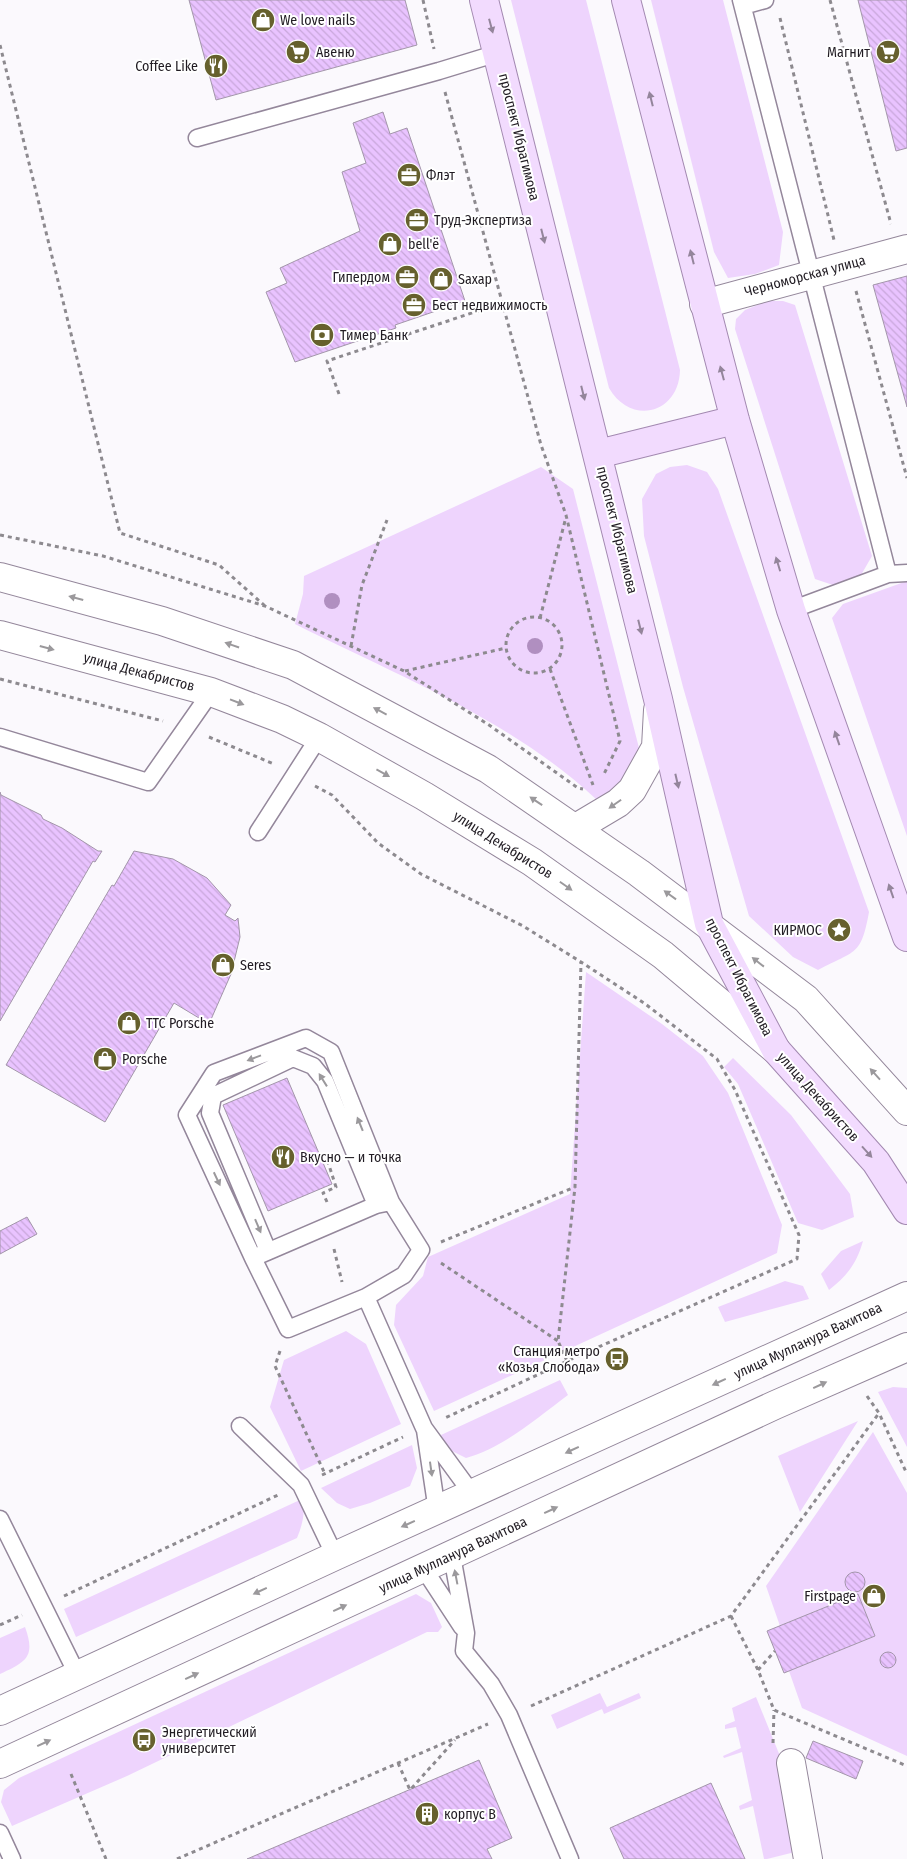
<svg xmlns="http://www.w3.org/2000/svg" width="907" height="1859" viewBox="0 0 907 1859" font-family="'Fira Sans Condensed',sans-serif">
  <defs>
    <pattern id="building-back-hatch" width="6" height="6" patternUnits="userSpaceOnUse" patternTransform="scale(1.25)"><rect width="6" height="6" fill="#e9c3ff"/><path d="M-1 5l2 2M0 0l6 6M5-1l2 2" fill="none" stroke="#c8a7da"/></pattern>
  </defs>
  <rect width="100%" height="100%" fill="#fbf9fd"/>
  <path fill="#eed4fd" d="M511,0H586L680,370C679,414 631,426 609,388Z
    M651,0H723L783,232L779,265L755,274L728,278L714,252Z
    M768,301H783L795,305L872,556L861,575L833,585L815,579L735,329L736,319L745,310Z
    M687,465L707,472L718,489L869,912C861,956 856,950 818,970L793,957L749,916L683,687L644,536L642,499L656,474L670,467Z
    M541,467L573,489L639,748L640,762L613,796L597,800C512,720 398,676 295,624L303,594L304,576Z
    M907,581V836L832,618L843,604Z
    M586,972L662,1024L703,1056L728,1093L782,1225L777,1253L434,1411L394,1325L396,1305L423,1276L428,1257L570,1194Z
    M733,1058L791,1115L850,1194L854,1217L822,1230L798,1223L738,1084L724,1067Z
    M863,1241C857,1263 847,1276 829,1290L821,1274L841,1251Z
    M785,1281L803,1286L809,1299L725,1322L718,1307Z
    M346,1331L366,1344L401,1424L301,1471L270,1407L284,1360Z
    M560,1380L568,1395C536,1419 504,1447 466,1458L448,1449L441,1435Z
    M893,1387L907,1388V1447L878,1392Z
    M858,1421L800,1512L778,1456Z
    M873,1432L907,1493V1756L802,1708L789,1671L875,1636L858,1594L780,1626L766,1586Z
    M412,1445L417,1468L410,1486L370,1503L350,1509L337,1503L321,1488Z
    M302,1499C306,1512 302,1526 297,1538L76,1637L64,1609Z
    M416,1594L431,1603L442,1627L438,1632H427L127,1776L12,1826L1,1802L4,1790L19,1778Z
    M25,1627C36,1657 26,1662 0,1674V1638Z
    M600,1693L607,1707L639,1693L641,1698L604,1714L602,1709L557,1729L551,1715Z
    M756,1697L782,1761L795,1852L767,1859H764L753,1806L740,1810L739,1806L752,1800L742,1752L724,1758L723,1756L741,1748L736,1727L725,1729V1725L735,1721L732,1708Z"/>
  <path fill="url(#building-back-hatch)" stroke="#a396aa" d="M189,0H405L417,45L216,100Z
    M858,0H907V148L896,151Z
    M383,112L390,134L407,128L465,301L395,325L396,328L295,362L266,292L287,283L280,268L360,231L342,172L366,163L353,123Z
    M907,276V407L873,285Z
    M0,792L1,795L41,815L43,819L62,828L98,851H102L95,862L93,861L0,1021Z
    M134,851L173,859L207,878L231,905L225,915L235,921L238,918L240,937L231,974L209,1024L174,1003L105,1122L6,1065L112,885L114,886Z
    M287,1078L332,1184L268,1211L223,1105Z
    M27,1217L37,1234L0,1254V1231Z
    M845 1582a10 10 0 1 1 20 0a10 10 0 1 1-20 0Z
    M858,1594L875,1636L784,1673L767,1631Z
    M880 1660a8 8 0 1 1 16 0a8 8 0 1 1-16 0Z
    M813,1741L863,1761L856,1779L806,1758Z
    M479,1760L512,1838L487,1849L492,1859H247Z
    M711,1783L745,1859H624L610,1828Z"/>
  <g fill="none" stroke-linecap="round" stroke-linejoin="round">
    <g stroke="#94879b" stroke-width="19">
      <path id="service" d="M741,0L888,574L791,610
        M743,6L765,0
        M197,138L439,71L498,53
        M888,574L907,573
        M0,737L148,782L211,692
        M258,832L319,737
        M391,1202L421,1250L404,1275L366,1297L288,1329L253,1258L376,1205Z
        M268,1251L210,1113L213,1096L293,1058L313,1066L325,1081L376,1205
        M253,1258L187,1115L214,1073L306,1038L331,1052L391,1202
        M366,1297L424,1428L473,1495
        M240,1426L301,1485L335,1556
        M425,1430L437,1511
        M0,1519L78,1676
        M452,1556L466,1633L464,1651L491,1684L509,1715L570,1859
        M424,1569L462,1627
        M0,1833L12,1859"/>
    </g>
    <g stroke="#94879b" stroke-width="30">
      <path id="minor" d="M704,304L907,249
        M791,1763L808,1859"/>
    </g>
    <g stroke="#94879b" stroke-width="30">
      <path id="secondary" d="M0,577L162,621L293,665L488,769L639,873L806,999L907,1111
        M0,635L211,692L282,719L319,737L424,796L532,862L663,955L776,1050
        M576,828L618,803L632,790L656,747L658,710
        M0,1711L335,1556L907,1296
        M0,1764L775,1405L907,1347"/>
    </g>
    <g stroke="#a389b1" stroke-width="30">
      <path id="primary" d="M484,0L658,699L709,924L776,1050L876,1162L907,1210
        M626,0L735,420L791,610L907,937
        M598,454L735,420"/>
    </g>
    <path stroke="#8d8a8f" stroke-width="3" stroke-dasharray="4 4" stroke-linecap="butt" d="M423,0L434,49
      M830,0L891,224
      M780,18L834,240
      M0,45L120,533L219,565L265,606
      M445,92L541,445L566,515L620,741L604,774
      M856,291L907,478
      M339,394L327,361L502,303
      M0,535L103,556L265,606L404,671L489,725L578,788L583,789
      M506 645a28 28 0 1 1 56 0a28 28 0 1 1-56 0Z
      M540,618L566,517
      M351,646L362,585L387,520
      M550,669L593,785
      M405,671L506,648
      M0,679L163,721
      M209,737L274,764
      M315,786L332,795L378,843L421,874L523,926L581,962L644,1003L717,1059L735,1090L799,1235L797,1259L567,1361L445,1418
      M327,1202L323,1193L336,1187L327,1159L331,1157
      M441,1242L575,1187
      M334,1249L342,1282
      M441,1263L558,1341
      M280,1351L275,1366L325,1474
      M567,1361L558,1341L575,1187L581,962
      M867,1396L879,1413L907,1474
      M322,1475L403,1437
      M64,1596L278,1495
      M731,1616L758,1670L774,1710L907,1766
      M0,1625L22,1615
      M758,1670L775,1651
      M531,1706L731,1616L879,1413
      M773,1743L774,1710
      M398,1763L410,1790L455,1740
      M71,1774L106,1859
      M177,1859L488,1724"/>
    <use href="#service" stroke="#fff" stroke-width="16"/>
    <use href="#minor" stroke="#fff" stroke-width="28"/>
    <use href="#secondary" stroke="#fff" stroke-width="28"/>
    <use href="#primary" stroke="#f2dbfe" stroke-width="28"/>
  </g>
  <g fill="#b08fc0">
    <circle cx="332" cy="601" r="8"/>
    <circle cx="535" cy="646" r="8"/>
  </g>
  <defs><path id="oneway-solid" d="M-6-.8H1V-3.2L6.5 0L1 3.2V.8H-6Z" transform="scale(1.25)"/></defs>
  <g fill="#94859b">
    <use href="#oneway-solid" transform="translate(491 26) rotate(75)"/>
    <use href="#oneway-solid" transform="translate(651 99) rotate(-104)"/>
    <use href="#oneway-solid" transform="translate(543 236) rotate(76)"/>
    <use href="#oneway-solid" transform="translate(692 257) rotate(-104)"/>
    <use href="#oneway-solid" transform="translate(722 373) rotate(-105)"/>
    <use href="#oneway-solid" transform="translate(583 393) rotate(76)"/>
    <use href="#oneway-solid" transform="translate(778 564) rotate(-107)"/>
    <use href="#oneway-solid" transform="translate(640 627) rotate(76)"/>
    <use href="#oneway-solid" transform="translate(837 738) rotate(-109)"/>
    <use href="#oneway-solid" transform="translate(677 781) rotate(77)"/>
    <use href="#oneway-solid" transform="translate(891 891) rotate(-109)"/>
    <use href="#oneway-solid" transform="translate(867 1152) rotate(48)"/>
  </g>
  <g fill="#9b999c">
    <use href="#oneway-solid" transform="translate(76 598) rotate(-165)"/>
    <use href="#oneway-solid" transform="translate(232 645) rotate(-161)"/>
    <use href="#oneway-solid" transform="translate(47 648) rotate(15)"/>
    <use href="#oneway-solid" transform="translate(237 702) rotate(21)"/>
    <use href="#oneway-solid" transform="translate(380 711) rotate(-152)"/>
    <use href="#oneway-solid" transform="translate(383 773) rotate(29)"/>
    <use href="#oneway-solid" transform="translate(536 801) rotate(-146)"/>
    <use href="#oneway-solid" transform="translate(615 804) rotate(145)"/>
    <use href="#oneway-solid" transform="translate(566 886) rotate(35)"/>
    <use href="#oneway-solid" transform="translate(670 895) rotate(-144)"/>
    <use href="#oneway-solid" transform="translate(758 962) rotate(-142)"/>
    <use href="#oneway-solid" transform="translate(254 1058) rotate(159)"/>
    <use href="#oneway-solid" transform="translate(875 1074) rotate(-132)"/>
    <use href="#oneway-solid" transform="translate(323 1080) rotate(-122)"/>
    <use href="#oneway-solid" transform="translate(360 1124) rotate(-112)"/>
    <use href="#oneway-solid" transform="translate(217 1179) rotate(65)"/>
    <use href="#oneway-solid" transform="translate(258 1226) rotate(67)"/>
    <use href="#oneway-solid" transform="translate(719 1382) rotate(155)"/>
    <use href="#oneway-solid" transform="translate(820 1385) rotate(-25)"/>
    <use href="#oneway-solid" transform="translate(572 1450) rotate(155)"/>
    <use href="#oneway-solid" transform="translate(431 1469) rotate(82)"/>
    <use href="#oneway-solid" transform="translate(551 1510) rotate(-25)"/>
    <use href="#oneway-solid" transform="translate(408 1524) rotate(156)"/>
    <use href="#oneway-solid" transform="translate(456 1577) rotate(-101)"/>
    <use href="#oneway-solid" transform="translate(260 1591) rotate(155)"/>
    <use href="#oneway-solid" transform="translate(340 1608) rotate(-25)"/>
    <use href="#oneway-solid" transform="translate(192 1676) rotate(-25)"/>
    <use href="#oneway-solid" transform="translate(44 1743) rotate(-25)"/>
  </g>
  <defs>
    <g id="shop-disc" transform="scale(1.25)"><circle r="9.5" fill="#66602d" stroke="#fff"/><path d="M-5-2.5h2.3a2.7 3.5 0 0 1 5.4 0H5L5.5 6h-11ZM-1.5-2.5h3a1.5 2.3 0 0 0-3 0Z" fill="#fff"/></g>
    <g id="supermarket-disc" transform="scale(1.25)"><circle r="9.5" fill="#66602d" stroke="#fff"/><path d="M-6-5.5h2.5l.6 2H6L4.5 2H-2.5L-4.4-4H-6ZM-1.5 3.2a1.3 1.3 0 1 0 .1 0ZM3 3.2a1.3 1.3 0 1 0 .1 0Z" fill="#fff"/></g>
    <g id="restaurant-disc" transform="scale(1.25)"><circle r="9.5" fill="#66602d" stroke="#fff"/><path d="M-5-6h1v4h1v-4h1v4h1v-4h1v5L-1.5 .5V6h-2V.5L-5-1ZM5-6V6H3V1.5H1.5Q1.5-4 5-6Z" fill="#fff"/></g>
    <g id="office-disc" transform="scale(1.25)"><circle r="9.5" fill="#66602d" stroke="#fff"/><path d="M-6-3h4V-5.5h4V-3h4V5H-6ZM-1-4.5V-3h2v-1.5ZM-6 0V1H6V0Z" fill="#fff"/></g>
    <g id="bank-disc" transform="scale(1.25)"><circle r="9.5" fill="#66602d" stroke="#fff"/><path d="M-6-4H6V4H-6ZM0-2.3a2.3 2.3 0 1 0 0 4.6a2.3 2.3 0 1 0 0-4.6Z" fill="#fff"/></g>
    <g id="sight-disc" transform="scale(1.25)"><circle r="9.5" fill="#66602d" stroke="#fff"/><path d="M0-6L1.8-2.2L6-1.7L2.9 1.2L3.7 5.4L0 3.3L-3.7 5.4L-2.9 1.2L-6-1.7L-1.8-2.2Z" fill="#fff"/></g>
    <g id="bus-disc" transform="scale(1.25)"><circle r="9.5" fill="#66602d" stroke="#fff"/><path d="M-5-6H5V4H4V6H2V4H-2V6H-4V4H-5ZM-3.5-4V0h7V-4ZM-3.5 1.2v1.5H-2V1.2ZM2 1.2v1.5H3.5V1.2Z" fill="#fff"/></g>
    <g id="building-disc" transform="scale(1.25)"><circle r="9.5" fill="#66602d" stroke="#fff"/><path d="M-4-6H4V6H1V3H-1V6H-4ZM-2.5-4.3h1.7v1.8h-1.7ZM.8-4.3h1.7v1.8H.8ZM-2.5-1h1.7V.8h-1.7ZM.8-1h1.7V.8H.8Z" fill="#fff"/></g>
  </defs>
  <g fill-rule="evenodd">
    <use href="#shop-disc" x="263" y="20"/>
    <use href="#supermarket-disc" x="298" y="52"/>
    <use href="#supermarket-disc" x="888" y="52"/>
    <use href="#restaurant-disc" x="216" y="66"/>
    <use href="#office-disc" x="409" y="175"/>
    <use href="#office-disc" x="417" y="220"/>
    <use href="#shop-disc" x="390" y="244"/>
    <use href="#office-disc" x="407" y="277"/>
    <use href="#shop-disc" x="441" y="279"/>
    <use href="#office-disc" x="414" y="305"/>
    <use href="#bank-disc" x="322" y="335"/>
    <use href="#sight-disc" x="839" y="930"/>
    <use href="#shop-disc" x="223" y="965"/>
    <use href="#shop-disc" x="129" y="1023"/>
    <use href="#shop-disc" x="105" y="1059"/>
    <use href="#restaurant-disc" x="283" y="1157"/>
    <use href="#bus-disc" x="617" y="1359"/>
    <use href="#shop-disc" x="874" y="1596"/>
    <use href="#bus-disc" x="144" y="1740"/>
    <use href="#building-disc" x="427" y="1814"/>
  </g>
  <g text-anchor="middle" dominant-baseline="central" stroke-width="4" stroke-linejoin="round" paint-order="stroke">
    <g font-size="14" fill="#211c23" stroke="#fff" text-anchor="start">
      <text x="280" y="20">We love nails</text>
      <text x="316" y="52">Авеню</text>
      <text x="870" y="52" text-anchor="end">Магнит</text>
      <text x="198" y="66" text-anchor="end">Coffee Like</text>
      <text x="426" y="175">Флэт</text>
      <text x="434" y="220">Труд-Экспертиза</text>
      <text x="408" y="244">bell'ё</text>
      <text x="390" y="277" text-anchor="end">Гипердом</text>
      <text x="458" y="279">Saxap</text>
      <text x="432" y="305">Бест недвижимость</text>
      <text x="340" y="335">Тимер Банк</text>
      <text x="822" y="930" text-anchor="end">КИРМОС</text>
      <text x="240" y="965">Seres</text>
      <text x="146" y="1023">ТТС Porsche</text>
      <text x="122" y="1059">Porsche</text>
      <text x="300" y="1157">Вкусно — и точка</text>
      <text x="600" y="1351" text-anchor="end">Станция метро<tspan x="600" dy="16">«Козья Слобода»</tspan></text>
      <text x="856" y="1596" text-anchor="end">Firstpage</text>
      <text x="162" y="1732">Энергетический<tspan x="162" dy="16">университет</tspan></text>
      <text x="444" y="1814">корпус В</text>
    </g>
    <g font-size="14" fill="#211c23" stroke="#fff">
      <text transform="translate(519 137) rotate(76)">проспект Ибрагимова</text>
      <text transform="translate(805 276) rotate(-15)">Черноморская улица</text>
      <text transform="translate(617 530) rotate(76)">проспект Ибрагимова</text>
      <text transform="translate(139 672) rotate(15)">улица Декабристов</text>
      <text transform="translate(503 845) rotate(32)">улица Декабристов</text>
      <text transform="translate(739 977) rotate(63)">проспект Ибрагимова</text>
      <text transform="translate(818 1097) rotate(48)">улица Декабристов</text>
      <text transform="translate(808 1341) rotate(-25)">улица Мулланура Вахитова</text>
      <text transform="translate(453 1555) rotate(-25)">улица Мулланура Вахитова</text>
    </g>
  </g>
</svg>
